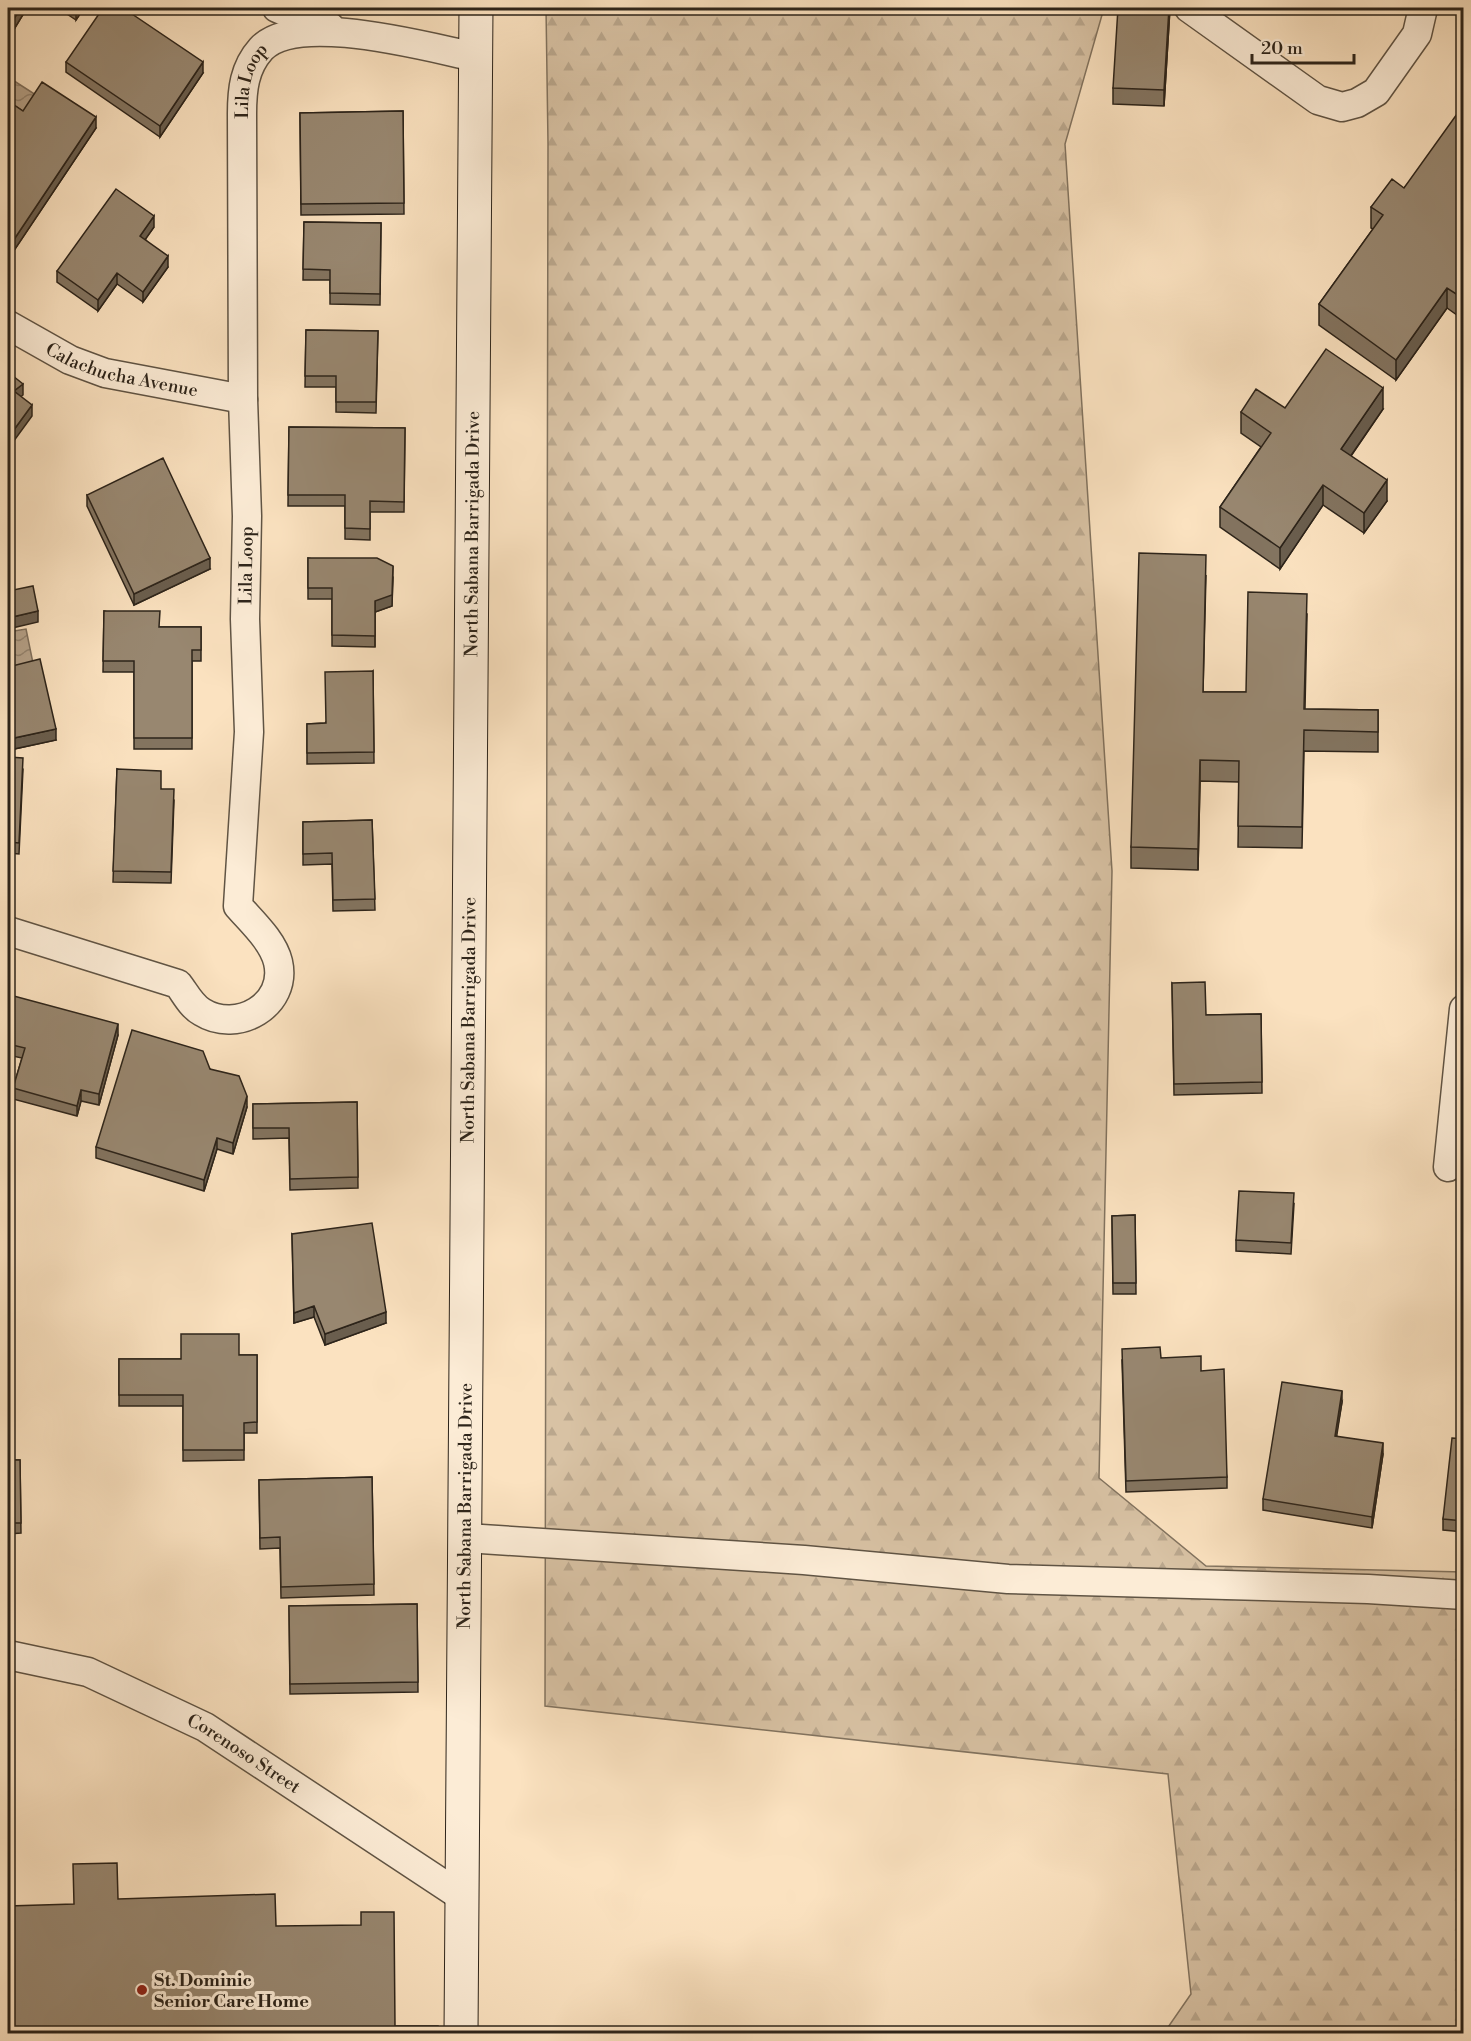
<svg xmlns="http://www.w3.org/2000/svg" width="1471" height="2041" viewBox="0 0 1471 2041" font-family="'Libre Bodoni',serif">
  <defs>
    <pattern id="forest-firs" width="22" height="20" patternUnits="userSpaceOnUse" patternTransform="scale(1.5)"><rect width="22" height="20" fill="#d8c2a4"/><path d="M5 1l3.5 6h-7zM16 11l3.5 6h-7z" fill="#baa78d"/></pattern>
    <pattern id="water-waves" width="16" height="10" patternUnits="userSpaceOnUse" patternTransform="scale(1.5)"><rect width="16" height="10" fill="#b5a188"/><path d="M0 5q4-4 8 0t8 0" fill="none" stroke="#94836e"/></pattern>
  </defs>
  <rect width="100%" height="100%" fill="#fbe2c0"/>
  <filter id="stains"><feTurbulence type="fractalNoise" baseFrequency=".00333" numOctaves="4"/><feColorMatrix values="0 0 0 0 .2 0 0 0 0 .09 0 0 0 0 .02 0 0 0 .5 -.17"/></filter>
  <radialGradient id="worn" r=".72"><stop offset=".6" stop-color="#630" stop-opacity="0"/><stop offset="1" stop-color="#630" stop-opacity=".3"/></radialGradient>
  <path fill="url(#forest-firs)" stroke="#82735f" stroke-width="1.5" d="M546,8H1104L1065,144L1112,871L1099,1478L1206,1566L1463,1572V2033H1164L1191,1994L1168,1774L545,1706L548,143Z"/>
  <path fill="url(#water-waves)" stroke="#7f6f5c" stroke-width="1.5" d="M8,77L36,95L22,117L8,107Z
    M26,629L34,668L9,673L8,632Z"/>
  <g fill="none" stroke-linecap="round" stroke-linejoin="round">
    <g stroke="#605444" stroke-width="31">
      <g id="street">
        <path d="M277,8L312,23L330,27"/>
        <path d="M1189,8L1318,100L1342,107L1357,103L1376,92L1417,34L1423,8"/>
        <path id="s1" d="M8,325L70,360L105,373L243,399"/>
        <path id="s2" d="M8,931L178,984C185,993 191,1006 202,1012C237,1034 288,1005 278,962C273,941 252,922 238,906L249,732L245,619L247,516L243,399L242,114C242,90 244,68 261,49C297,10 430,48 476,57"/>
        <path d="M1448,1167L1464,1009"/>
        <path d="M466,1538L804,1560L1008,1579L1368,1589L1464,1595"/>
        <path id="s3" d="M8,1655L88,1672L205,1727L461,1896"/>
      </g>
    </g>
    <g stroke="#2d241a" stroke-width="35">
      <g id="secondary">
        <path id="s4" d="M461,2034L476,8"/>
      </g>
    </g>
    <use href="#street" stroke="#fcecd6" stroke-width="28"/>
    <use href="#secondary" stroke="#fcecd6" stroke-width="33"/>
  </g>
  <path fill="#837460" stroke="#2d241a" stroke-width="1.5" d="M8,8H27L13,31L8,28Z
    M58,8H84L76,20Z
    M1170,8L1164,106L1113,104V88Z
    M66,62L203,73L160,137L66,72Z
    M8,101L23,111L96,128L13,252L8,248Z
    M403,111L404,214L301,215L300,113Z
    M1464,118V320L1447,308L1396,380L1319,325V304L1373,229L1371,228V207L1404,188Z
    M304,222L381,223L380,305L330,304V280H303Z
    M154,227L145,239L168,267L143,302L117,284L98,311L57,282V271Z
    M306,330L378,331L376,413L336,412V387H305Z
    M1383,409L1351,456L1387,501L1364,533L1323,505L1280,569L1220,527V507L1261,447L1241,433V412Z
    M289,427L405,428L404,512H370V540L345,539V506H288Z
    M87,495L210,569L134,605L87,506Z
    M308,558L393,577L392,606L375,612V647L332,646V599H308Z
    M1206,575L1203,692H1246L1307,615L1305,709L1378,710V752L1304,751L1302,848L1238,847L1239,782L1200,781L1198,870L1131,868V847Z
    M104,611L160,627H201V661H192V749H134V672H103Z
    M8,667L56,740L14,749L10,730Z
    M373,671L374,763L307,764V724L325,723Z
    M8,757L23,769L19,854L8,853Z
    M117,769L161,789L174,800L171,883L113,882Z
    M372,820L375,910L333,911L332,864L303,865V822Z
    M1172,983L1206,1015L1261,1014L1262,1093L1174,1095Z
    M8,1003L118,1035L99,1105L81,1101L77,1116L13,1099V1088L22,1058L8,1055Z
    M210,1069L247,1107L233,1154L217,1149L204,1191L96,1158V1147Z
    M357,1102L358,1188L290,1190L289,1138L253,1139V1104Z
    M1294,1204L1291,1254L1236,1251V1240Z
    M1135,1215L1136,1294H1113L1112,1216Z
    M292,1234L386,1323L325,1345L314,1317L294,1323Z
    M239,1355H257V1433H244V1460L183,1461V1406H119V1359H181Z
    M1161,1358L1201,1371L1227,1477V1488L1126,1492L1122,1360Z
    M1342,1402L1336,1436L1383,1454L1372,1528L1263,1510V1499Z
    M1464,1439V1532L1443,1530V1519Z
    M8,1460H20L21,1533L8,1534Z
    M372,1477L374,1595L281,1598L280,1548L260,1549L259,1480Z
    M417,1604L418,1692L290,1694L289,1606Z"/>
  <path fill="#6a5e4e" stroke="#2d241a" stroke-width="1.5" d="M21,8H27L13,31V20Z
    M77,8H84L76,20V9Z
    M1169,8H1170L1164,106V90Z
    M203,62V73L160,137V126Z
    M96,117V128L13,252V241Z
    M154,216V227L140,247V236Z
    M168,256V267L143,302V292Z
    M117,273V284L98,311V300Z
    M1447,288V308L1396,380V360Z
    M23,384V395L14,402V391Z
    M1383,388V409L1341,470V449Z
    M32,405V416L8,449V438Z
    M1387,480V501L1364,533V513Z
    M1323,485V505L1280,569V548Z
    M210,558V569L134,605V594Z
    M393,566L392,606L375,612V647V601Z
    M38,611V622L8,629V618Z
    M8,719H10V730H8Z
    M56,729V740L14,749V738Z
    M1200,760V781L1198,870V849Z
    M118,1024V1035L99,1105V1094Z
    M81,1090V1101L77,1116V1106Z
    M247,1096V1107L233,1154V1143Z
    M217,1138V1149L204,1191V1180Z
    M314,1306V1317L294,1323V1313Z
    M386,1312V1323L325,1345V1334Z
    M1342,1391V1402L1335,1447V1436Z
    M1383,1443V1454L1372,1528V1517Z"/>
  <path fill="#988770" stroke="#2d241a" stroke-width="1.5" d="M8,8H21L13,20L8,17Z
    M103,8H123L203,62L160,126L66,62Z
    M1118,8H1169L1164,90L1113,88Z
    M42,82L96,117L13,241L8,238V101L23,111Z
    M403,111L404,203L301,204L300,113Z
    M1457,114L1464,118V299L1447,288L1396,360L1319,304L1383,215L1371,207L1392,179L1404,188Z
    M116,189L154,216L140,236L168,256L143,292L117,273L98,300L57,271Z
    M304,222L381,223L380,294L330,293V270L303,269Z
    M306,330L378,331L376,402H336V376H305Z
    M1326,349L1383,388L1341,449L1387,480L1364,513L1323,485L1280,548L1220,507L1271,433L1241,412L1256,389L1285,408Z
    M8,372L23,384L14,391L32,405L8,438Z
    M289,427L405,428L404,502L370,501V529L345,528V495H288Z
    M163,458L210,558L134,594L87,495Z
    M1139,553L1206,555L1203,692H1246L1248,592L1307,594L1304,709L1378,710V732L1304,730L1302,827L1238,826L1239,761L1200,760L1198,849L1131,847Z
    M308,558H377L393,566L392,595L375,601V636L332,635V588H308Z
    M33,586L38,611L8,618V591Z
    M104,611H160L159,627H201V650H192V738H134V661H103Z
    M40,659L56,729L14,738L10,719H8V667Z
    M373,671L374,752L307,753V724L326,723L325,672Z
    M8,757L23,758L19,843L8,842Z
    M117,769L161,771V789H174L171,872L113,871Z
    M372,820L375,899L333,900L332,853L303,854V822Z
    M1205,982L1206,1015L1261,1014L1262,1082L1174,1084L1172,983Z
    M10,995L118,1024L99,1094L81,1090L77,1106L13,1088L25,1048L8,1044V1003Z
    M132,1030L203,1051L210,1069L239,1076L247,1096L233,1143L217,1138L204,1180L96,1147Z
    M357,1102L358,1177L290,1179L289,1128H253V1104Z
    M1239,1191L1294,1193L1291,1243L1236,1240Z
    M1135,1215L1136,1283H1113L1112,1216Z
    M372,1223L386,1312L325,1334L314,1306L294,1313L292,1234Z
    M181,1334H239V1355H257V1422L244,1423V1450H183V1395H119V1359H181Z
    M1160,1347L1161,1358L1201,1356V1371L1224,1369L1227,1477L1126,1481L1122,1349Z
    M1282,1382L1342,1391L1335,1436L1383,1443L1372,1517L1263,1499Z
    M1452,1438L1464,1439V1521L1443,1519Z
    M8,1460H20L21,1523H8Z
    M372,1477L374,1584L281,1587L280,1537L260,1538L259,1480Z
    M417,1604L418,1682L290,1684L289,1606Z
    M117,1863L118,1899L275,1894L276,1926L361,1925V1912H394L395,2026H438V2034H8V1906L74,1904L73,1864Z"/>
  <circle fill="#8f2418" stroke="#fcecd6" stroke-width="2" cx="142" cy="1990" r="6"/>
  <g text-anchor="middle" dominant-baseline="central" stroke-width="6" stroke-linejoin="round" paint-order="stroke">
    <g font-size="18" fill="#2d241a" stroke="#fcecd6">
      <text stroke="none"><textPath href="#s2" startOffset="1227">Lila Loop</textPath></text>
      <text stroke="none"><textPath href="#s1" startOffset="124">Calachucha Avenue</textPath></text>
      <text stroke="none"><textPath href="#s4" startOffset="1500">North Sabana Barrigada Drive</textPath></text>
      <text stroke="none"><textPath href="#s2" startOffset="741">Lila Loop</textPath></text>
      <text stroke="none"><textPath href="#s4" startOffset="1014">North Sabana Barrigada Drive</textPath></text>
      <text stroke="none"><textPath href="#s4" startOffset="528">North Sabana Barrigada Drive</textPath></text>
      <text stroke="none"><textPath href="#s3" startOffset="258">Corenoso Street</textPath></text>
    </g>
    <g font-size="18" font-weight="bold" fill="#2d241a" stroke="#fcecd6" text-anchor="start">
      <text x="154" y="1980">St. Dominic<tspan x="154" dy="21">Senior Care Home</tspan></text>
    </g>
  </g>
  <rect width="1471" height="2041" fill="none" stroke="#fbe2c0" stroke-width="30"/>
  <rect x="9" y="9" width="1453" height="2023" fill="none" stroke="#2d241a" stroke-width="3"/>
  <rect x="15" y="15" width="1441" height="2011" fill="none" stroke="#2d241a" stroke-width="1.5"/>
  <path d="M1252 54v9h102v-9" fill="none" stroke="#2d241a" stroke-width="3"/>
  <text x="1261" y="54" font-size="18" fill="#2d241a" stroke="#fcecd6" stroke-width="4.5" paint-order="stroke">20 m</text>
  <rect width="100%" height="100%" filter="url(#stains)"/>
  <rect width="100%" height="100%" fill="url(#worn)"/>
</svg>
